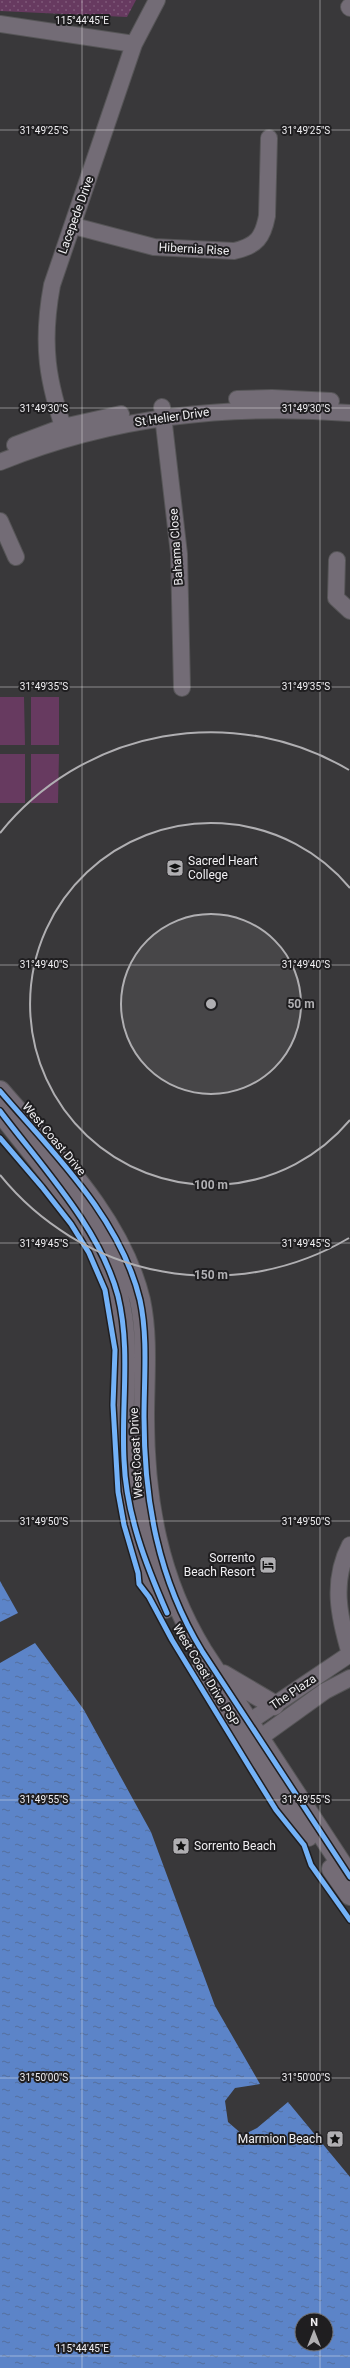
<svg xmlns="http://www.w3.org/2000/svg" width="350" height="2368" viewBox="0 0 350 2368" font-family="Roboto,sans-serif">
  <defs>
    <pattern id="park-dots" width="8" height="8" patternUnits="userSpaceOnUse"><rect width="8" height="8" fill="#673a60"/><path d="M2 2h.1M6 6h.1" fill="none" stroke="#7d5777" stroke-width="1.8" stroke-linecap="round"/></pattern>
    <pattern id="water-ripples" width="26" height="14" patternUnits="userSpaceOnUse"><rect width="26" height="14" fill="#5c84c8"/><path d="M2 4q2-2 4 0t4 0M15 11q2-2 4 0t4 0" fill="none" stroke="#556f9c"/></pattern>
  </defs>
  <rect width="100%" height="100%" fill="#39383a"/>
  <path fill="url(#park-dots)" d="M0,0H136L127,17L0,11Z"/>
  <path fill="#673a60" d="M0,697H24L25,745H0Z
    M31,697H59V745H31Z
    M0,754H25V803H0Z
    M31,754H59L58,803H31Z"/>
  <path fill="url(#water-ripples)" fill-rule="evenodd" d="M0,1581L18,1613L0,1622Z
    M35,1643L84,1710L151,1832L215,2006L260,2084L235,2088L225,2101L228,2122L243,2135L257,2128L288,2102L350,2177V2368H0V1663ZM302,2320H326V2344H302Z"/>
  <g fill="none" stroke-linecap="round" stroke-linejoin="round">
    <g stroke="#565557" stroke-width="18">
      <path id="minor" d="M349,7L350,8
        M0,24L134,44
        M74,226L154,247L234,251C257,246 263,237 267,216L269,138
        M237,399L272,398L331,401
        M162,407L179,554L182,688
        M67,438C47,382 41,344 52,285L134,44L157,0
        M15,445L63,427L121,414
        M0,462C114,416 228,404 350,413
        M0,521L16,557
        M337,560L336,598L350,611
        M240,1728L350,1654C339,1617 331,1581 350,1545
        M250,1745L325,1691L350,1678"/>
    </g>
    <g stroke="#565557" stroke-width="22">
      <path id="major" d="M0,1091C53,1153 120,1217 140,1300C148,1337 144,1379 144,1417C144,1501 158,1579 202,1651L350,1877
        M0,1111C43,1168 99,1225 118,1295C132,1349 120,1406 124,1460C127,1512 144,1561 165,1608
        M200,1671L284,1802L308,1836
        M223,1675L274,1705
        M332,1869L350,1895"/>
    </g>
    <use href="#minor" stroke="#736c76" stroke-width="16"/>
    <use href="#major" stroke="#746c76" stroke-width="20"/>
    <g stroke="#1f1e20" stroke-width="8">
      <path id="cycleway" d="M0,1091C53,1153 120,1217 140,1300C148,1337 144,1379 144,1417C144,1501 158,1579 202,1651L350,1877
        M0,1111C42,1167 100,1228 118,1296C131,1350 121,1405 124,1460C126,1514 146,1565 167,1613
        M0,1138L42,1187L71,1224L89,1253L105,1290L115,1350L113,1405L118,1492L124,1525L138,1573L139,1584L149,1597L172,1640L250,1768L276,1810L304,1845L311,1865L350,1920"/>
    </g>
    <use href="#cycleway" stroke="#73b2f8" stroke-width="5"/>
  </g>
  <path fill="none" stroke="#f0eff2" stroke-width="1" stroke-opacity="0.45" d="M82,0V2368M320,0V2320M0,130H350M0,408H350M0,687H350M0,965H350M0,1243H350M0,1521H350M0,1800H350M0,2078H350M320,2344V2368M0,2356H350"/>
  <circle cx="211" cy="1004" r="90" fill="#b0afb2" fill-opacity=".12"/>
  <g fill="none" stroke="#b0afb2" stroke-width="2">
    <circle cx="211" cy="1004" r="90"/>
    <path d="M350 1120A181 181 0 1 1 350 888"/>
    <path d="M349 1238A271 271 0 0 1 0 1175M0 833A271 271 0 0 1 349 770"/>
  </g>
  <defs>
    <g id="school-square" transform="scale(0.9)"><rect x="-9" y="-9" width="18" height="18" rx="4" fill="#b0afb2" stroke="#1f1e20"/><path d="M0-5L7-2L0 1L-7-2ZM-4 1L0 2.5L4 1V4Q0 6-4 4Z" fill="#111"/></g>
    <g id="hotel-square" transform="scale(0.9)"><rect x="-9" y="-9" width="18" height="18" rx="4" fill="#b0afb2" stroke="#1f1e20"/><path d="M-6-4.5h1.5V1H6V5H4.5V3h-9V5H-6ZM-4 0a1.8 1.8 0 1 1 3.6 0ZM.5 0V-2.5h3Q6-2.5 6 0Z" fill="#111"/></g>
    <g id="sight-square" transform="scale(0.9)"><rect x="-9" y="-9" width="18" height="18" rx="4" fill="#b0afb2" stroke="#1f1e20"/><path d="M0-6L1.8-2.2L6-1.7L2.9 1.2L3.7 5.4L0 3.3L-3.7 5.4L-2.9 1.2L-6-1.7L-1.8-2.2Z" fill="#111"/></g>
  </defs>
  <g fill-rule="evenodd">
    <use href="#school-square" x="175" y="868"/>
    <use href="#hotel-square" x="268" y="1565"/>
    <use href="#sight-square" x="181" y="1846"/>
    <use href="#sight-square" x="335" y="2139"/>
  </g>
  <g text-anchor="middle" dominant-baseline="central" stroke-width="4" stroke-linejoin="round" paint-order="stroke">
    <g font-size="12" fill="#f0eff2" stroke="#1f1e20">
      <text transform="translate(76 215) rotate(-70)">Lacepede Drive</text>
      <text transform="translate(194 249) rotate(3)">Hibernia Rise</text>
      <text transform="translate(172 417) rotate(-8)">St Helier Drive</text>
      <text transform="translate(176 547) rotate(-94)">Bahama Close</text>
      <text transform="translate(54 1139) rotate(50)">West Coast Drive</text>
      <text transform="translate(136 1453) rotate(-93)">West Coast Drive</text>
      <text transform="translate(206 1675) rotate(59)">West Coast Drive PSP</text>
      <text transform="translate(293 1692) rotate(-34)">The Plaza</text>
    </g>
    <g font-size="12" fill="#f0eff2" stroke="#1f1e20" text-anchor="start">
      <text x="188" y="861">Sacred Heart<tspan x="188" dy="14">College</tspan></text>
      <text x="255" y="1558" text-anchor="end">Sorrento<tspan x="255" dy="14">Beach Resort</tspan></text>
      <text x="194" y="1846">Sorrento Beach</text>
      <text x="322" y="2139" text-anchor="end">Marmion Beach</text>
    </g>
  </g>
  <g font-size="10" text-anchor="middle" fill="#f0eff2" stroke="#1f1e20" stroke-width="4" stroke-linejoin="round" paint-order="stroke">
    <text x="82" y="24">115°44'45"E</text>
    <text x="44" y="134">31°49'25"S</text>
    <text x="306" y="134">31°49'25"S</text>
    <text x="44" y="412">31°49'30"S</text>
    <text x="306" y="412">31°49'30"S</text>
    <text x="44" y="690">31°49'35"S</text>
    <text x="306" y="690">31°49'35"S</text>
    <text x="44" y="968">31°49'40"S</text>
    <text x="306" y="968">31°49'40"S</text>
    <text x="44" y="1247">31°49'45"S</text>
    <text x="306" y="1247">31°49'45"S</text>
    <text x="44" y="1525">31°49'50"S</text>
    <text x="306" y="1525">31°49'50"S</text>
    <text x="44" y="1803">31°49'55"S</text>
    <text x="306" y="1803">31°49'55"S</text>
    <text x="44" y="2081">31°50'00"S</text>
    <text x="306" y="2081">31°50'00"S</text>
    <text x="82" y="2352">115°44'45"E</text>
  </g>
  <circle cx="211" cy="1004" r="6" fill="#b0afb2" stroke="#1f1e20" stroke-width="2"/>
  <g font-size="12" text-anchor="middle" font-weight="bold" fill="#b0afb2" stroke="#1f1e20" stroke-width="4" stroke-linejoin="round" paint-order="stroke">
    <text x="301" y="1008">50 m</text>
    <text x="211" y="1189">100 m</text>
    <text x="211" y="1279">150 m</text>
  </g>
  <g transform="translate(314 2332)"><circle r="19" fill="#1f1e20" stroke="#737274"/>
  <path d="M0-3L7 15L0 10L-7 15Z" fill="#b0afb2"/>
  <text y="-6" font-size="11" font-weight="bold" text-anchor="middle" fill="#f0eff2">N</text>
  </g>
</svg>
